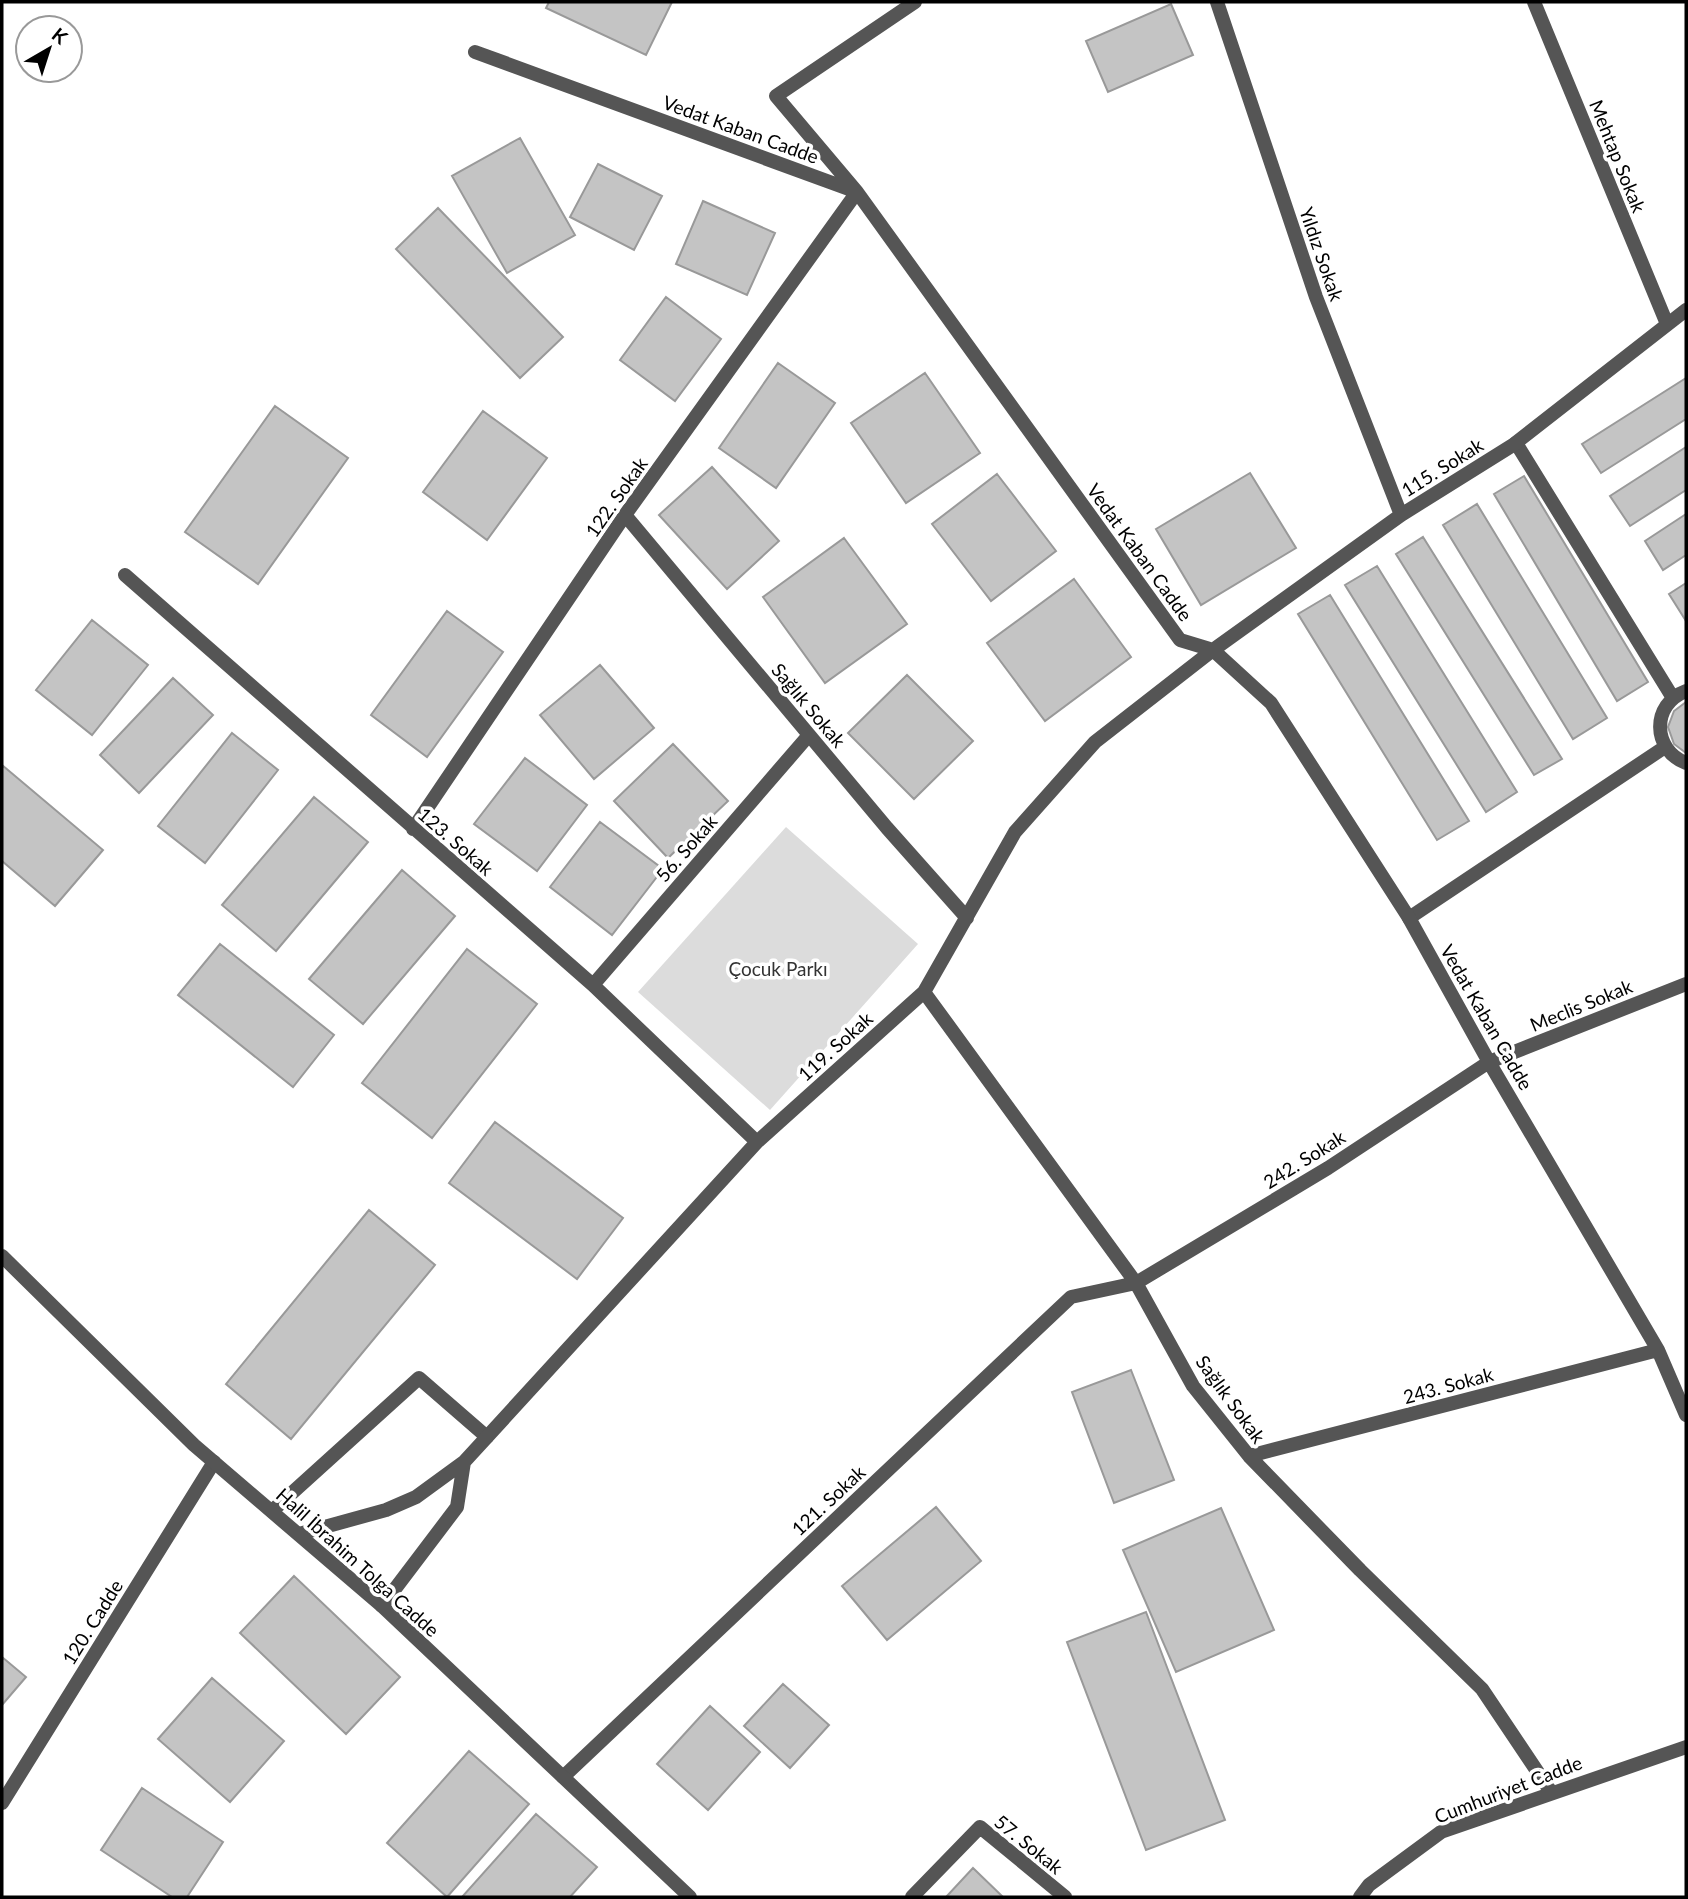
<svg xmlns="http://www.w3.org/2000/svg" width="1688" height="1899" viewBox="0 0 1688 1899" font-family="Lato,sans-serif">
  <rect width="100%" height="100%" fill="#fff"/>
  <path fill="#dcdcdc" d="M786,827L918,944L770,1110L638,992Z"/>
  <path fill="#c4c4c4" stroke="#999" stroke-width="2" d="M549,2H672L646,55L546,8Z
    M1171,4L1193,55L1108,92L1086,41Z
    M520,138L575,235L507,273L452,176Z
    M598,164L662,196L634,250L570,217Z
    M703,201L775,233L747,295L676,264Z
    M438,208L563,337L520,378L396,249Z
    M666,297L721,339L675,401L620,360Z
    M778,363L835,403L776,488L719,448Z
    M925,373L980,453L906,503L851,423Z
    M1686,378V419L1601,473L1582,444Z
    M275,406L348,458L258,584L185,532Z
    M483,411L547,458L487,540L423,492Z
    M1686,447V490L1630,526L1610,496Z
    M712,467L779,541L727,589L659,515Z
    M1250,473L1296,548L1201,605L1156,529Z
    M997,474L1056,551L991,601L932,524Z
    M1524,476L1648,682L1617,701L1494,494Z
    M1477,504L1607,718L1573,739L1443,525Z
    M1686,514V555L1663,570L1645,541Z
    M1423,537L1562,759L1534,775L1396,554Z
    M844,538L907,624L825,683L763,597Z
    M1377,566L1517,792L1486,812L1345,585Z
    M1074,579L1131,657L1045,721L987,643Z
    M1686,583V621L1669,594Z
    M1330,595L1469,821L1437,840L1298,614Z
    M447,611L503,652L427,757L371,715Z
    M92,620L148,665L92,735L36,690Z
    M600,665L654,728L594,779L540,715Z
    M907,675L973,741L914,799L848,733Z
    M173,678L213,715L139,793L100,755Z
    M1686,702V753L1674,744L1668,727L1674,711Z
    M232,733L278,770L205,863L158,826Z
    M673,744L728,801L668,858L614,801Z
    M525,758L587,805L537,871L474,824Z
    M2,765L103,850L55,906L2,861Z
    M314,797L368,842L276,951L222,905Z
    M600,822L663,869L612,935L550,887Z
    M402,870L455,916L363,1024L309,979Z
    M220,944L334,1035L293,1087L178,995Z
    M467,949L537,1004L432,1138L362,1083Z
    M495,1122L623,1218L577,1279L449,1183Z
    M369,1210L435,1265L291,1439L226,1384Z
    M1131,1370L1174,1480L1114,1503L1072,1392Z
    M936,1507L981,1561L887,1640L842,1586Z
    M1221,1508L1274,1630L1176,1672L1123,1550Z
    M294,1576L400,1677L346,1734L240,1633Z
    M1146,1612L1225,1820L1146,1850L1067,1642Z
    M2,1657L26,1677L2,1705Z
    M212,1678L284,1741L230,1802L158,1739Z
    M783,1684L829,1725L790,1768L744,1726Z
    M710,1706L760,1752L708,1810L657,1764Z
    M469,1751L529,1804L447,1897L387,1843Z
    M142,1788L223,1842L187,1897H172L101,1850Z
    M536,1814L597,1867L570,1897H462Z
    M973,1868L1003,1897H946Z"/>
  <g fill="none" stroke-linecap="round" stroke-linejoin="round">
    <path stroke="#555" stroke-width="14" d="M1516,443L1673,698
      M1686,691C1651,704 1652,750 1686,763
      M1409,918L1665,747
      M272,1511L419,1378L487,1437"/>
    <path stroke="#555" stroke-width="14" d="M1217,2L1316,297L1401,515
      M1534,2L1667,324
      M475,52L857,192L1180,640L1213,650L1271,703L1409,918L1489,1062L1658,1350L1686,1415
      M625,515L887,828L967,918
      M125,575L593,985L757,1142
      M413,829L625,515L857,192L776,96L915,2
      M593,985L809,735
      M924,992L1136,1283L1193,1386L1249,1456L1360,1570L1482,1689L1551,1792
      M1249,1456L1658,1350
      M299,1534L386,1510L416,1497L464,1462L757,1142L924,992L1015,832L1095,742L1213,650L1401,515L1513,445L1686,310
      M382,1606L457,1507L464,1462
      M563,1777L1071,1297L1136,1283L1328,1168L1489,1062L1686,984
      M2,1803L214,1462
      M912,1897L980,1827L1065,1897"/>
    <path stroke="#555" stroke-width="14" d="M2,1256L194,1445L382,1606L690,1897
      M1360,1897L1369,1885L1441,1832L1686,1747"/>
  </g>
  <g text-anchor="middle" dominant-baseline="central" stroke-width="7" stroke-linejoin="round" paint-order="stroke">
    <g font-size="19" fill="#000" stroke="#fff">
      <text transform="translate(741 129) rotate(20)">Vedat Kaban Cadde</text>
      <text transform="translate(1618 156) rotate(68)">Mehtap Sokak</text>
      <text transform="translate(1322 254) rotate(71)">Yıldız Sokak</text>
      <text transform="translate(1442 467) rotate(-32)">115. Sokak</text>
      <text transform="translate(616 497) rotate(-55)">122. Sokak</text>
      <text transform="translate(1140 552) rotate(54)">Vedat Kaban Cadde</text>
      <text transform="translate(809 705) rotate(50)">Sağlık Sokak</text>
      <text transform="translate(456 841) rotate(41)">123. Sokak</text>
      <text transform="translate(686 848) rotate(-49)">56. Sokak</text>
      <text transform="translate(1581 1005) rotate(-22)">Meclis Sokak</text>
      <text transform="translate(1487 1017) rotate(60)">Vedat Kaban Cadde</text>
      <text transform="translate(835 1046) rotate(-42)">119. Sokak</text>
      <text transform="translate(1304 1159) rotate(-32)">242. Sokak</text>
      <text transform="translate(1448 1385) rotate(-15)">243. Sokak</text>
      <text transform="translate(1231 1399) rotate(54)">Sağlık Sokak</text>
      <text transform="translate(828 1500) rotate(-43)">121. Sokak</text>
      <text transform="translate(358 1562) rotate(42)">Halil İbrahim Tolga Cadde</text>
      <text transform="translate(92 1622) rotate(-58)">120. Cadde</text>
      <text transform="translate(1508 1789) rotate(-21)">Cumhuriyet Cadde</text>
      <text transform="translate(1029 1844) rotate(39)">57. Sokak</text>
    </g>
    <g font-size="19" fill="#333" stroke="#fff">
      <text x="778" y="968">Çocuk Parkı</text>
    </g>
  </g>
  <rect width="1688" height="1899" fill="none" stroke="#000000" stroke-width="7"/>
  <g transform="translate(49 49) rotate(39)"><circle r="33" fill="#ffffff" stroke="#999999" stroke-width="2"/>
  <path d="M0-5L12 26L0 18L-12 26Z" fill="#000000"/>
  <text y="-10" font-size="19" font-weight="bold" text-anchor="middle" fill="#000000">K</text>
  </g>
</svg>
